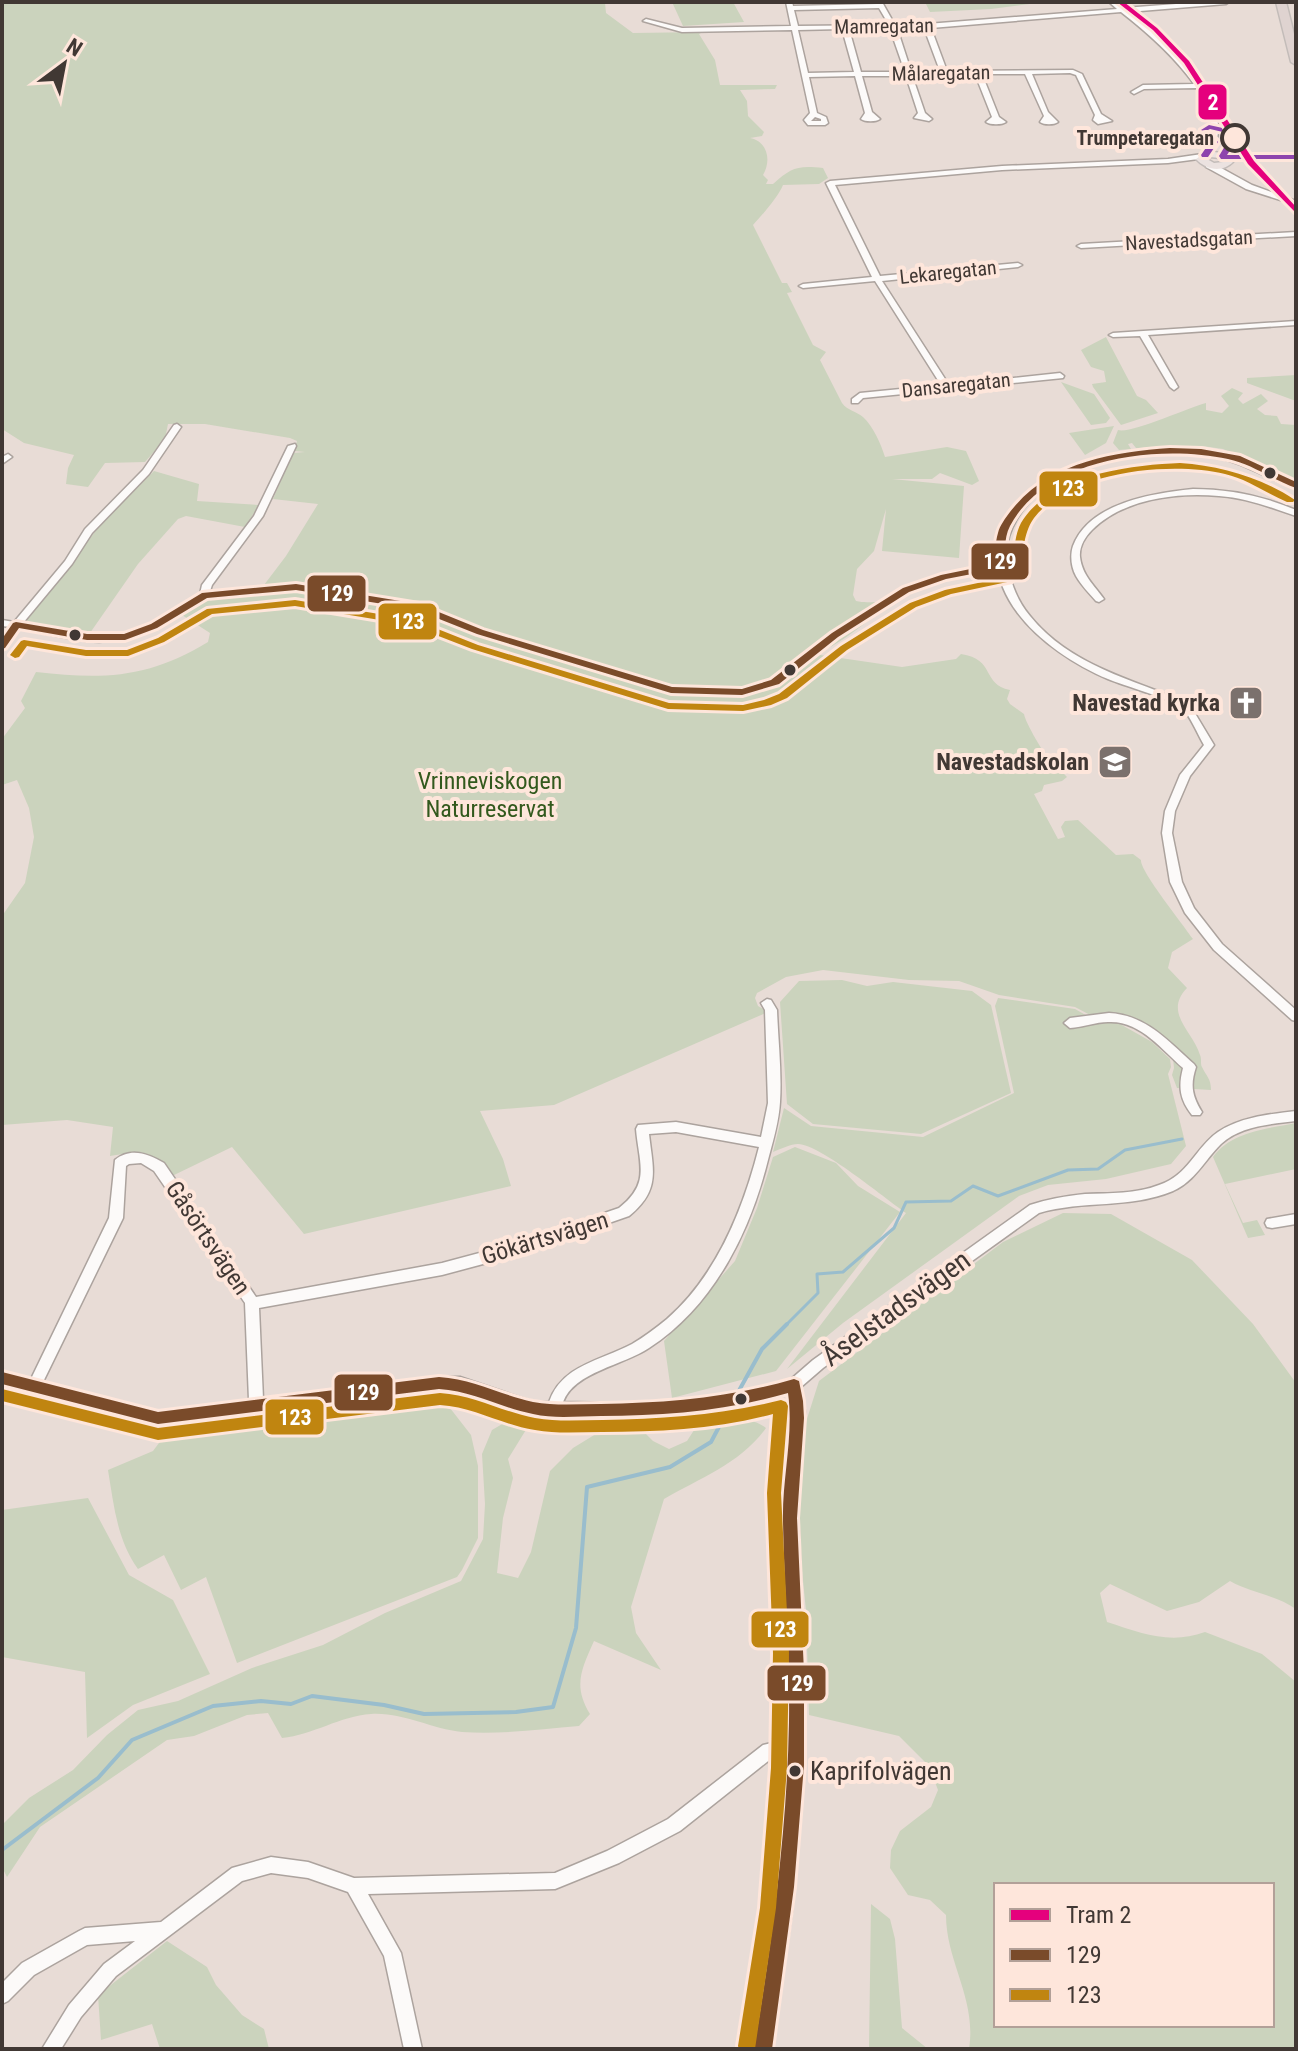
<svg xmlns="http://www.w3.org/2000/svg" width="1298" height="2051" viewBox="0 0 1298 2051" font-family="'Roboto Condensed',sans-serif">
  <rect width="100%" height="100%" fill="#e8dcd6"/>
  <path fill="#cbd3bd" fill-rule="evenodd" d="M2,2H607L605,3L606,13L633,33L703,32L699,34L715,60L720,85H777L775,89L740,90L747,101L748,116L764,132L762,136L750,138C767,141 772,160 763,175L768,180L766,184H773C791,168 797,165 823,168L828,178L819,184L783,185C778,197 763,214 753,225L782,283H787L792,292L787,293L813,345L826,352L820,360L842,403C848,411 856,411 863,417C873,426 881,444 885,457L947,447L966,451L979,481L972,485L940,473L932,479H892L964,486L959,558L882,551L886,509L874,551L857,569L853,595L856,601C869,604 879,600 892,602C877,614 837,647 821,651L819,640L820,655L902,667L956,659L961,654C996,659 981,684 1010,690L1007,699L1010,704L1024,714C1025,722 1045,756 1051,762C1056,768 1062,771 1067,777L1062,781L1044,785L1042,791L1034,794L1058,839L1065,837L1061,827L1065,821L1078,820L1116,855L1133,854L1141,860C1140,871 1183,924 1193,939L1172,952L1168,968L1187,988C1163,1013 1193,1031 1200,1055C1202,1059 1200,1064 1202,1067C1206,1076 1211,1078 1211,1090L1177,1088L1172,1075L1174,1068L1173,1058L1154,1039L1121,1022L1092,1016L1075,1007L999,995L959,981L909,980L823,970L786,977L757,993L755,998L758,1006L768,1012L554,1105L480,1111L503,1159L511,1186L304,1234L232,1147L172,1176C148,1155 143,1150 110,1156L113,1127L67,1120L2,1125V916L25,883L34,837L29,808L17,780L2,785V739L25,708L21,701L36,672C104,680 149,678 208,642L210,633L182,615L211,594L264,585L286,556L318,504L273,499L293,453L305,452L294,451L297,441L290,438L205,424H168L165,439L145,462L105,463L88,487L66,484L68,468L74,455L24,443L2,429Z
    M672,2H733L744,22L683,26Z
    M925,2H1037V3L991,9L930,12Z
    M1106,337L1137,396L1146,400L1158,413L1121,425L1093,387L1092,384L1106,382L1104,371L1091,367L1081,350Z
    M1296,375V401L1247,383V378Z
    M1061,382L1094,394L1110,418L1106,423L1091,425Z
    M1232,388L1243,393L1238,399L1243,404L1261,394L1268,401L1257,409L1265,415L1277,416L1281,424L1296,425V482L1223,449L1202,446L1136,448L1132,443L1128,444L1131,449L1119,450L1113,443L1118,430C1131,434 1187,408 1206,403V410L1222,413L1229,406L1221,396Z
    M1114,426L1106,443L1085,455L1069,433Z
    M154,471L199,484L197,501L259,505L245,527L186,516L178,519L138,564L90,633L24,623L101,524Z
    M842,980L867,986L893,982L972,991L991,1005L1011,1093L921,1134L813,1124L787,1104L780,1002L799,981Z
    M998,998L1075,1009L1091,1018L1120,1024L1152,1042L1170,1059L1171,1067L1168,1074L1186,1146L1171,1164L1106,1179L1048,1185L1019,1196L843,1323L787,1369L906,1213C883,1197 821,1145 798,1144C791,1144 780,1149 773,1152L784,1108L811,1126L923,1137L1014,1093L995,1006Z
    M1296,1123V1169L1225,1184L1243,1223L1257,1220L1265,1235L1248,1238L1213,1157C1232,1131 1267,1129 1296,1123Z
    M795,1147L836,1163L858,1186L900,1212L776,1371L672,1398L664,1341L735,1261L757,1208L773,1157Z
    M1063,1213L1111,1214L1192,1260L1253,1324L1296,1383V1609C1276,1595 1251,1593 1230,1581L1199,1602L1167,1611L1110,1584L1100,1593L1107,1622C1141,1633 1170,1645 1205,1632L1262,1654L1296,1682V2049H969C977,1999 946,1962 946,1915L930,1900L908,1895L890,1868L891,1850L900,1831L931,1807L938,1790L929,1766L899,1736L809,1715L806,1611L795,1500L806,1422L819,1381L1003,1242ZM996,1885H1272V2025H996Z
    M443,1399L471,1435L478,1466V1538L462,1570L457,1577L237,1663L206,1577L181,1590L164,1555L138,1569C117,1540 114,1506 108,1470L153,1451L165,1435L283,1412Z
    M521,1413L532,1420L508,1459L513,1478L503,1518L497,1573L518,1578L531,1552L550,1471L573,1448L604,1429L636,1424L653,1441L669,1449L687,1441L698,1424C721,1419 746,1413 766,1428C741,1463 700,1478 664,1499L631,1607L636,1633L661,1670L594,1641C581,1670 573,1686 590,1714L579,1726C541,1729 500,1735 462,1732C431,1729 403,1712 371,1714C340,1716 313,1735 282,1738L268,1713L247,1715L194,1736L167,1740L40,1827L7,1877L2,1867V1825L29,1798L73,1770L107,1735L138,1710L178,1701L252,1668L323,1645L385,1613L461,1581L483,1539L485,1504L482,1454L492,1430Z
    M88,1498L129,1575L173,1600L210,1674L133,1705L87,1738L85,1672L2,1657V1510Z
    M871,1904L890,1919L895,1939L902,2028L928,2049H869Z
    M167,1941L207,1967L216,1985L242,2015L264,2029L269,2049H160L152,2024L101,2040L98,1995Z"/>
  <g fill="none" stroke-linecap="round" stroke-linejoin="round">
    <path stroke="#99bdcd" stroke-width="3" d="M785,1326L818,1293L817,1274L843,1272L894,1228L906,1202L951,1201L973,1186L998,1196L1068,1170L1098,1169L1125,1150L1182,1139"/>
    <path stroke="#99bdcd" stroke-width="4" d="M736,1396L762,1349L787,1324
      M2,1850L98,1778L132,1740L213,1706L261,1701L291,1704L312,1696L384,1705L424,1714L516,1712L553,1707L576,1628L587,1487L670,1467L711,1442L730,1406"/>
    <g stroke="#aca39e" stroke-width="3">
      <path id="minor" d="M786,2H792L793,6L877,4L876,2H882L895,25L927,24L1117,9L1109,2H1116L1124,8L1202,2H1229L1226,4L1128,12C1164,40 1250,109 1206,158L1168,163L1002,170L835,185L880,276L1018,263L1022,265L1018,267L882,281L949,385L1060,373L1064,376L1063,378L863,398L858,403H852V399L860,393L941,385L875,281L803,288L799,286L803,284L872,277L826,183L830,181L1002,166L1168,159L1202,154L1211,135L1210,114L1197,88L1144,89L1134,94L1131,92L1143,85L1194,84C1174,56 1148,33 1121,12L931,28L947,71L1073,70L1082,74L1101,114L1112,121L1098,124L1093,120L1095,115L1076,75L1070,73L1032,74L1048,112L1058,122C1054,125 1044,125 1040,122L1044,116L1025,74H982L999,117L1006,122C1002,125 990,125 986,122L992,117L975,74L912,75L925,113L932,119L929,121L914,118L918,113L906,76H862L872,112L880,119C876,122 865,122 861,119L865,113L855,76L809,77L817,113L826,117L828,123L825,125H808L804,120L810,113L792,30L682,32L643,21L646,19L682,28L791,26ZM879,8L889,25L798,26L794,10ZM897,28H924L940,71H911ZM842,29L854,72L808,73L798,30ZM849,29H890L905,72H861ZM815,117L821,119V121H811Z
        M1206,163H1212L1252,185L1296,201V205L1246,189L1206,167Z
        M1296,232V236L1081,248L1077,246L1081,244Z
        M1296,321V325L1148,335L1178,387L1174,390L1170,387L1140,336L1113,337L1109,335L1113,333Z
        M177,424L181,427L149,474L92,533L72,564L23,623C59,629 98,643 135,631C159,623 179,607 200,594L202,585L254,516L288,446L295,444L296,446L263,516L212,585L208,597C170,622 135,646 87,641C64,639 41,632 19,628L5,648L2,649V639L10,627L2,626V620L14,622L65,561L85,529L143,470L174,425Z
        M1167,449H1199L1228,454L1296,482V488C1267,479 1241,461 1210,456C1150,447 1056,459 1020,514C1012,526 1006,539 1007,554C1008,576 1015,598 1030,616C1069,665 1133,680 1189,703L1190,705L1214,745L1190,776L1175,811L1172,833L1182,882L1194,908L1222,944L1296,1010V1021L1292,1020L1214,950L1185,913L1170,882L1162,833L1165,811L1180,775L1204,745C1198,735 1190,715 1182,708C1174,700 1122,685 1108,679C1044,652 962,585 1013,510C1046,462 1114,451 1167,449Z
        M8,454L12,457L2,464V457Z
        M1193,489C1229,489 1263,496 1296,510V516C1270,507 1246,498 1219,496C1177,492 1123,499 1092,530C1085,537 1079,547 1080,557C1082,575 1094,585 1104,599L1099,602L1096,601C1089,593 1081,585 1076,576C1071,567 1070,555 1073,546C1089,503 1153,493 1193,489Z
        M767,999L771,1000L777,1010C778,1040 782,1072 780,1102C779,1120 774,1138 769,1156C751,1230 715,1305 649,1348C624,1365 574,1372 563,1402L676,1404L741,1395L790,1380L813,1360L1030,1205C1048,1199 1066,1196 1085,1194C1110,1193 1136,1194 1159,1185C1189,1175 1195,1148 1218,1132C1240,1117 1271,1114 1296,1111V1121C1271,1124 1240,1126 1221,1144C1204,1161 1195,1181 1173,1191C1130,1209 1083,1200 1039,1213L823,1368L801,1387L805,1412L797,1493L804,1652V1769L792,1910L772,2049H754C770,1952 784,1854 788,1756L772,1758L680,1831L619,1863L555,1889L368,1894L401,1953L422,2049H404L384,1956L348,1892L308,1878L271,1873L242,1881L116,1976L81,2017L61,2049H42L69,2005L104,1964L135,1941L87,1945L34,1975L8,2001L2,2004V1983L22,1963L79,1931L85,1928L161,1922L232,1868L271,1857L308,1862L354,1878L555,1873L607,1851L668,1819L763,1745L788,1739C791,1657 782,1574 783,1491C783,1459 795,1426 789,1393L741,1407L676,1416L558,1415C524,1421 492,1393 458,1389C452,1388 445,1389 439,1389L158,1424L2,1384V1372L31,1379L109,1218L115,1160C131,1147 148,1154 164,1163L256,1297L442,1263L517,1243L619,1208C651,1183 639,1164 636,1129L638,1125L676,1122L761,1137L768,1103L765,1010L761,1003ZM676,1132L759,1147C743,1210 717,1275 667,1319C656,1328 644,1337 632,1344C600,1361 562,1365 549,1402H534L460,1377H439L263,1399L259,1308L442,1275L517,1255L629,1216C661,1190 653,1170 649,1134ZM141,1163L154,1171L245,1303L249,1400L158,1412L43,1382L123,1218L126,1166L129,1164Z
        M1109,1013C1146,1015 1168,1041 1194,1064L1196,1067C1190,1085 1192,1096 1202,1112L1200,1115H1192C1180,1100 1178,1087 1183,1068C1162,1050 1140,1020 1108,1022C1096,1022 1083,1027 1070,1028L1064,1023L1070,1018Z
        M1296,1214V1224L1272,1228L1267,1227L1265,1223L1267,1219Z"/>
    </g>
    <g stroke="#c3bcb9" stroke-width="3">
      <path id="major" d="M1208,151L1227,154H1296V160H1231L1233,162C1222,173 1206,170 1196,159ZM1210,157L1220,158L1223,162L1214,163L1207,159Z"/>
    </g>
    <g stroke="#c3bcb9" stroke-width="3">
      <path id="highway" d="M1276,2H1286L1296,42V65L1291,62Z"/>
    </g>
    <use href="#minor" fill="#fcfaf9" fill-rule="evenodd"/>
    <use href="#major" fill="#ebe2e0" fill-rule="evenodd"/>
    <use href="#highway" fill="#dfd3d0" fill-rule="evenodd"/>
    <g stroke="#fee6db" stroke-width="6">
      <path id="bus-1" d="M1170,448L1201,449L1240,456L1296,482V488C1273,480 1252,464 1228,459C1159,444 1046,457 1010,526C1003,539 1006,555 1003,568L946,579L909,592L838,637L779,684L742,695L671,693L477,634L414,609L296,590L207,598L157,628L125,640H87L19,628L5,648L2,649V639L13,623L16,622L87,634H124L151,624L202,593L296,584L419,604L483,630L672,687L742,689L771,680L832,633L903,588L941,575L995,564C995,554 995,543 998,533C1000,525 1005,519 1010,512C1047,463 1112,452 1170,448Z
        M2,1372L158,1412L439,1377C473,1379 501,1395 533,1402C555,1406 578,1404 601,1404C668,1403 729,1398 794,1379L799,1381L803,1401L804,1418L797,1518L804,1672V1765L794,1887L772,2049H754C772,1941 787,1832 789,1722C790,1655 784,1588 783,1521C782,1478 794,1435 788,1393C726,1411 665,1416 601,1416C578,1416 555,1419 533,1414C501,1408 473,1391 439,1389L158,1424L2,1384Z"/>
    </g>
    <g stroke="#fee6db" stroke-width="6">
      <path id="bus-2" d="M1180,463C1221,466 1260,477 1295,500L1293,502H1287C1266,493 1247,479 1225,474C1171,461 1070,471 1034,518C1020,537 1026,562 1012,581L951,594L916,607L847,650L787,698L771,705L743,711L668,709L472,649L410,625L295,606L212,614L164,642L128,656H86L27,646L19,657L15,658L10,655L21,641L24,640L86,650H127L158,638L207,609L295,600L415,620L478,645L669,703L743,705L764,700L779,694L841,646L910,603L945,590L1006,577C1016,561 1012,540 1021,523C1049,475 1130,465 1180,463Z
        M2,1389L158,1428L440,1393C474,1395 502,1412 535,1418C558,1422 581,1420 603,1420C664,1419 722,1415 781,1400L786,1402L788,1406L781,1493L789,1653L787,1768L776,1908L755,2049H739L738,2046L760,1908L771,1768L773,1653L767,1493L773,1414C717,1429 660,1432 602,1432C580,1432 557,1434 535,1430C502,1425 474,1407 440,1405L158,1440L2,1401Z"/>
    </g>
    <g stroke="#fee6db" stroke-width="6">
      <path id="bus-3" d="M1209,125L1227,129L1236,141L1227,155H1296V159H1221L1219,156L1228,141L1223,132L1210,129L1208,130L1218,142L1208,157H1202L1201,155L1210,142L1201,130Z"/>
    </g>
    <use href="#bus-1" fill="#7a4b2a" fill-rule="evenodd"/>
    <use href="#bus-2" fill="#c08510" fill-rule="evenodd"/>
    <use href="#bus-3" fill="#8e44ad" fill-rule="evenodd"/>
    <g stroke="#fee6db" stroke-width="6">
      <path id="tram-1" d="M1117,2H1124L1157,28L1189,61L1254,161L1296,207V213L1248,164L1184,63L1153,30Z"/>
    </g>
    <use href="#tram-1" fill="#e5007d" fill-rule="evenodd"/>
  </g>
  <defs>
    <g id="church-square" transform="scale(1.8)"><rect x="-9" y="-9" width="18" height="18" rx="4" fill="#7b716d" stroke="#fee6db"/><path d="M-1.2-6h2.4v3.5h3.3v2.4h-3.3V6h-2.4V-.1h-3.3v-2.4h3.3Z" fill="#fff"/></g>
    <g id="school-square" transform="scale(1.8)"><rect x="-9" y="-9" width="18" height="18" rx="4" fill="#7b716d" stroke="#fee6db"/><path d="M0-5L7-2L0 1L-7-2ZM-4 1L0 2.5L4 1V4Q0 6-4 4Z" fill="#fff"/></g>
  </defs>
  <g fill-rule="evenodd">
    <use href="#church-square" x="1246" y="703"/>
    <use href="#school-square" x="1115" y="762"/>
  </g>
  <circle fill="#fee6db" stroke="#413834" stroke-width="4" cx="1235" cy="138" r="13"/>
  <g fill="#413834" stroke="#fee6db" stroke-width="3">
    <circle cx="1270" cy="473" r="7"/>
    <circle cx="75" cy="635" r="7"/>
    <circle cx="790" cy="670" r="7"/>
    <circle cx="741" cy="1399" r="7"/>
    <circle cx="795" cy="1771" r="7"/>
  </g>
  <g text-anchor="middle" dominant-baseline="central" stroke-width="8" stroke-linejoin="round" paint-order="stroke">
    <g font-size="20" fill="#413834" stroke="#fee6db">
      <text transform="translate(884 26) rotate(-1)">Mamregatan</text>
      <text transform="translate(941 73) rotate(-1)">Målaregatan</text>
      <text transform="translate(1189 240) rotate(-3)">Navestadsgatan</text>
      <text transform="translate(948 272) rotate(-6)">Lekaregatan</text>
      <text transform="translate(956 385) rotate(-6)">Dansaregatan</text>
    </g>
    <g font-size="20" font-weight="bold" fill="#413834" stroke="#fee6db" text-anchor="end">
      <text x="1214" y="138">Trumpetaregatan</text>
    </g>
    <g font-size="24" font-weight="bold" fill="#413834" stroke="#fee6db" text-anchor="end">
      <text x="1220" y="703">Navestad kyrka</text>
      <text x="1089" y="762">Navestadskolan</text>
    </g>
    <g font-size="24" fill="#32591d" stroke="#fee6db">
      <text x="490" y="781">Vrinneviskogen<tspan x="490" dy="28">Naturreservat</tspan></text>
    </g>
    <g font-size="24" fill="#413834" stroke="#fee6db">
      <text transform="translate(208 1238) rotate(56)">Gåsörtsvägen</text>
      <text transform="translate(545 1238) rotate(-17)">Gökärtsvägen</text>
    </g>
    <g font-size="26" fill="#413834" stroke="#fee6db" text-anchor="start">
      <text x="810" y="1771">Kaprifolvägen</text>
    </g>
    <g font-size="28" fill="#413834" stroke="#fee6db">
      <text transform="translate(896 1308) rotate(-36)">Åselstadsvägen</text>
    </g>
  </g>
  <g stroke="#fee6db" stroke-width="3">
    <rect x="1197" y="83" width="31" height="38" rx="8" fill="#e5007d"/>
    <rect x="1038" y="470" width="61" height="38" rx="8" fill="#c08510"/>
    <rect x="970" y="542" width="60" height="39" rx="8" fill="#7a4b2a"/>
    <rect x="306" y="574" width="61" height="39" rx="8" fill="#7a4b2a"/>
    <rect x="377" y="602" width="61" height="39" rx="8" fill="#c08510"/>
    <rect x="333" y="1373" width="61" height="39" rx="8" fill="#7a4b2a"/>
    <rect x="264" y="1398" width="61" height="38" rx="8" fill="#c08510"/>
    <rect x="750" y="1610" width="60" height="39" rx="8" fill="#c08510"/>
    <rect x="766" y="1664" width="61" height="38" rx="8" fill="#7a4b2a"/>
  </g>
  <g font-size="22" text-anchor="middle" font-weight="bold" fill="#fff">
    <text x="1213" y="110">2</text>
    <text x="1068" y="496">123</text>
    <text x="1000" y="569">129</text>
    <text x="337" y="601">129</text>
    <text x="408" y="629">123</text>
    <text x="363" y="1400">129</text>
    <text x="295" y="1425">123</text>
    <text x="780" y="1637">123</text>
    <text x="797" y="1691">129</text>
  </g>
  <rect width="1298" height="2051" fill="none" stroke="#413834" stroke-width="8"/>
  <rect x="994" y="1883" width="280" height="144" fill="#fee6db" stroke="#b2a098" stroke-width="2"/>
  <rect x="1010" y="1909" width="40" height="12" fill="#e5007d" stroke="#b2a098" stroke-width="2"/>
  <text x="1066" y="1923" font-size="24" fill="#413834">Tram 2</text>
  <rect x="1010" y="1949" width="40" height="12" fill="#7a4b2a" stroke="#b2a098" stroke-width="2"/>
  <text x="1066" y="1963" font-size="24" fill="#413834">129</text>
  <rect x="1010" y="1989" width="40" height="12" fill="#c08510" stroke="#b2a098" stroke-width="2"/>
  <text x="1066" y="2003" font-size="24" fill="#413834">123</text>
  <g transform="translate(64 64) rotate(32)" stroke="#fee6db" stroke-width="6" paint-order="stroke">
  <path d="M0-6L14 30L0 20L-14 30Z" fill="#413834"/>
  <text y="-12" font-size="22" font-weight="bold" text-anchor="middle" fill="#413834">N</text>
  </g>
</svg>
